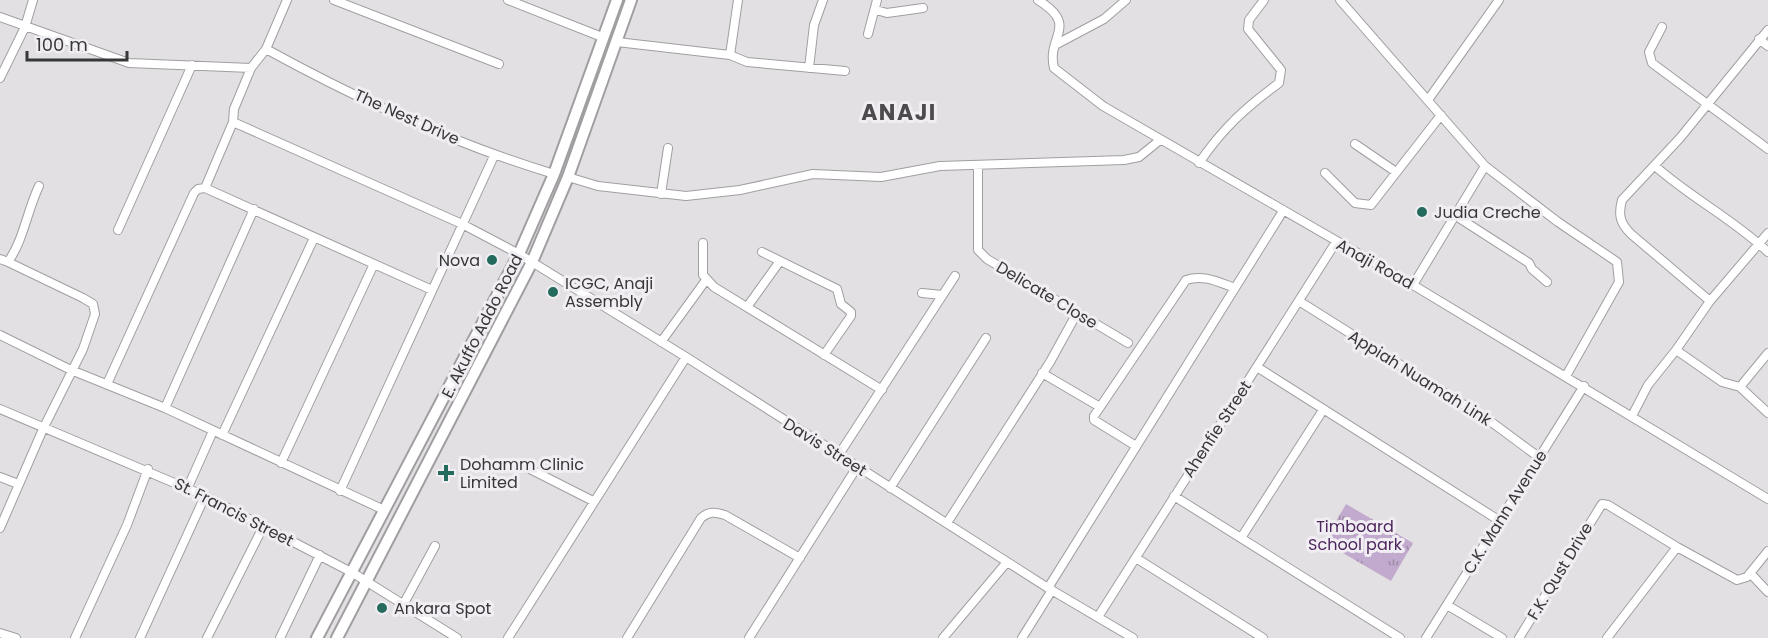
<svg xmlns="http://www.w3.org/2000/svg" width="1768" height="638" viewBox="0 0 1768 638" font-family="Poppins,sans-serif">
  <defs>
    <pattern id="park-tufts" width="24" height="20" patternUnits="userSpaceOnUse" patternTransform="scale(1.5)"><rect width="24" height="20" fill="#c2aace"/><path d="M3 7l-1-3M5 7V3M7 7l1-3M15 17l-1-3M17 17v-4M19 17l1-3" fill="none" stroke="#9e8ba8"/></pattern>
  </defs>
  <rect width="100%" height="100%" fill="#e3e0e4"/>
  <path fill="url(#park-tufts)" d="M1346,504L1413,543L1391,581L1324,542Z"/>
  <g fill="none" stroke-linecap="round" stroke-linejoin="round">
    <g stroke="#a19ea2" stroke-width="10">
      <path id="minor" d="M287,0L266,49L251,68L234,109L233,122L462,224L519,254L686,357L1048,588L1133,638
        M334,0L499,64
        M508,0L602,37
        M1038,0C1080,26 1046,36 1054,68L1103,106L1413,285L1768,499
        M1340,0L1485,166L1558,222L1617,262L1619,282L1566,376
        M876,10L887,13L923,8
        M0,17L129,63L251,68
        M1662,27L1649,52L1652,63L1768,149
        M868,34L877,0
        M1759,39L1768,46
        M617,42L730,55L747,62L845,71
        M1055,45L1104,19L1126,0
        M266,49C357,99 454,144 554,174
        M730,55L738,0
        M809,68L814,25L823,0
        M0,78L25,27L33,0
        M1428,100L1499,0
        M1355,144L1396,172
        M1199,163C1223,128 1245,108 1279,83L1281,70L1248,29L1249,20L1264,0
        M978,166V250L987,259L1128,343
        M1655,166C1691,198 1733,219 1768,252
        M1325,173L1355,203L1371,205L1441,115
        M568,177L598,186L686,196L740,190L813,174L881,177L940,166L1124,160L1139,157L1160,140
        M205,188L233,122
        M661,194L668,148
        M1456,216L1529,263L1532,269L1547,282
        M118,230L192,65
        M703,243V275L714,287L882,390
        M762,252L837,289L841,304L851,312V316L824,355
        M0,259L8,262C24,239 27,211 39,186
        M1413,285L1485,166
        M922,293L942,295
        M1299,301L1494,424L1540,458
        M1710,301L1631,234C1620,223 1618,215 1622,200L1680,138L1768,30
        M747,307L780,261
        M0,335L71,370L165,408L384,510
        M661,342L706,280
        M1676,350L1710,301L1768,233
        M1257,367L1500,521
        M1042,373L1100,407
        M107,384L194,193L198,189L205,188L432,290
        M1740,387L1768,413
        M165,408L254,209
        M0,409L205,496L353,573L457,638
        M1632,416L1648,385L1676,350L1722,382L1740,387L1768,353
        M222,435L314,238
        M1136,446L1094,420V416L1186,280C1203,274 1218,282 1235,288
        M838,456L955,276
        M281,463L374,264
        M520,464L593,501
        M0,477L18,484
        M188,487L213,431
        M890,488L986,338
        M340,491L494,156
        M1174,496L1400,638
        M947,523L1050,362L1077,313
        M0,528L43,429L83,349L95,314L93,304L83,298L8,262
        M1241,538L1323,410
        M1136,558L1263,638
        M1750,573L1768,592
        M1048,588L1283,211
        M403,605L435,546
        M1447,605L1502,638
        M1098,617L1336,242
        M0,633L16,638
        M75,638L127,525L148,469
        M140,638L205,496
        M207,638L264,525
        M280,638L320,555
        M508,638L686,357
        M627,638L701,518C709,511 715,512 725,515L800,558
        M749,638L857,467
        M943,638L1007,562
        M1022,638L1052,590
        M1426,638L1584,386
        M1519,638L1602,504L1608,505L1677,547L1737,580L1747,577L1768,551
        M1607,638L1677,547"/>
    </g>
    <g stroke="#a19ea2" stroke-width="14">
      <path id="major" d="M317,638L519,254L554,174L617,0
        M337,638L532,262L568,177L631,0"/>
    </g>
    <use href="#minor" stroke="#fff" stroke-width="8"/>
    <use href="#major" stroke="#fff" stroke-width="10"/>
  </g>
  <g fill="#246a5d" stroke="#f0eef2" stroke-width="2">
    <circle cx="1422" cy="212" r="6"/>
    <circle cx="492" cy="260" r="6"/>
    <circle cx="553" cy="292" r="6"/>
    <path d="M443 464h6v6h6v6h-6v6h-6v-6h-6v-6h6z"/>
    <circle cx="382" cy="608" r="6"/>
  </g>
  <g text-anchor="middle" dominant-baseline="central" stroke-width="6" stroke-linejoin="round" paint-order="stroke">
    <g font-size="16" fill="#373638" stroke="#f0eef2">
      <text transform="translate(407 117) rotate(24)">The Nest Drive</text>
      <text transform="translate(1375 264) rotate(29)">Anaji Road</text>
      <text transform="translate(1047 295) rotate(31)">Delicate Close</text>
      <text transform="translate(482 326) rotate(-63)">E. Akuffo Addo Road</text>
      <text transform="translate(1420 378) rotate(32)">Appiah Nuamah Link</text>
      <text transform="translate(1217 429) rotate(-57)">Ahenfie Street</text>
      <text transform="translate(825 447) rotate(32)">Davis Street</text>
      <text transform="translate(234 512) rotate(27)">St. Francis Street</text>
      <text transform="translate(1505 512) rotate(-58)">C.K. Mann Avenue</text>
      <text transform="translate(1560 571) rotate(-59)">F.K. Qust Drive</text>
    </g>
    <g font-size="16" fill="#373638" stroke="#f0eef2" text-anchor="start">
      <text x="1434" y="212">Judia Creche</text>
      <text x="480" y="260" text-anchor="end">Nova</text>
      <text x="565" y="283">ICGC, Anaji<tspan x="565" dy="18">Assembly</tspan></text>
      <text x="460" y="464">Dohamm Clinic<tspan x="460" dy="18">Limited</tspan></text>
      <text x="394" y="608">Ankara Spot</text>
    </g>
    <g font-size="16" fill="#4e265f" stroke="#f0eef2">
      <text x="1355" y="526">Timboard<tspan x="1355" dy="18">School park</tspan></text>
    </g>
    <g font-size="22" font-weight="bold" letter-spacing="1.5" fill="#4d4b4e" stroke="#f0eef2">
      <text x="899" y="112">ANAJI</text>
    </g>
  </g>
  <path d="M27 51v9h100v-9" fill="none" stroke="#373638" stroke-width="3"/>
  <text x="36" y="51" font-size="18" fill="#373638" stroke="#f0eef2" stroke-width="4.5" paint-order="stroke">100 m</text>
</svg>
